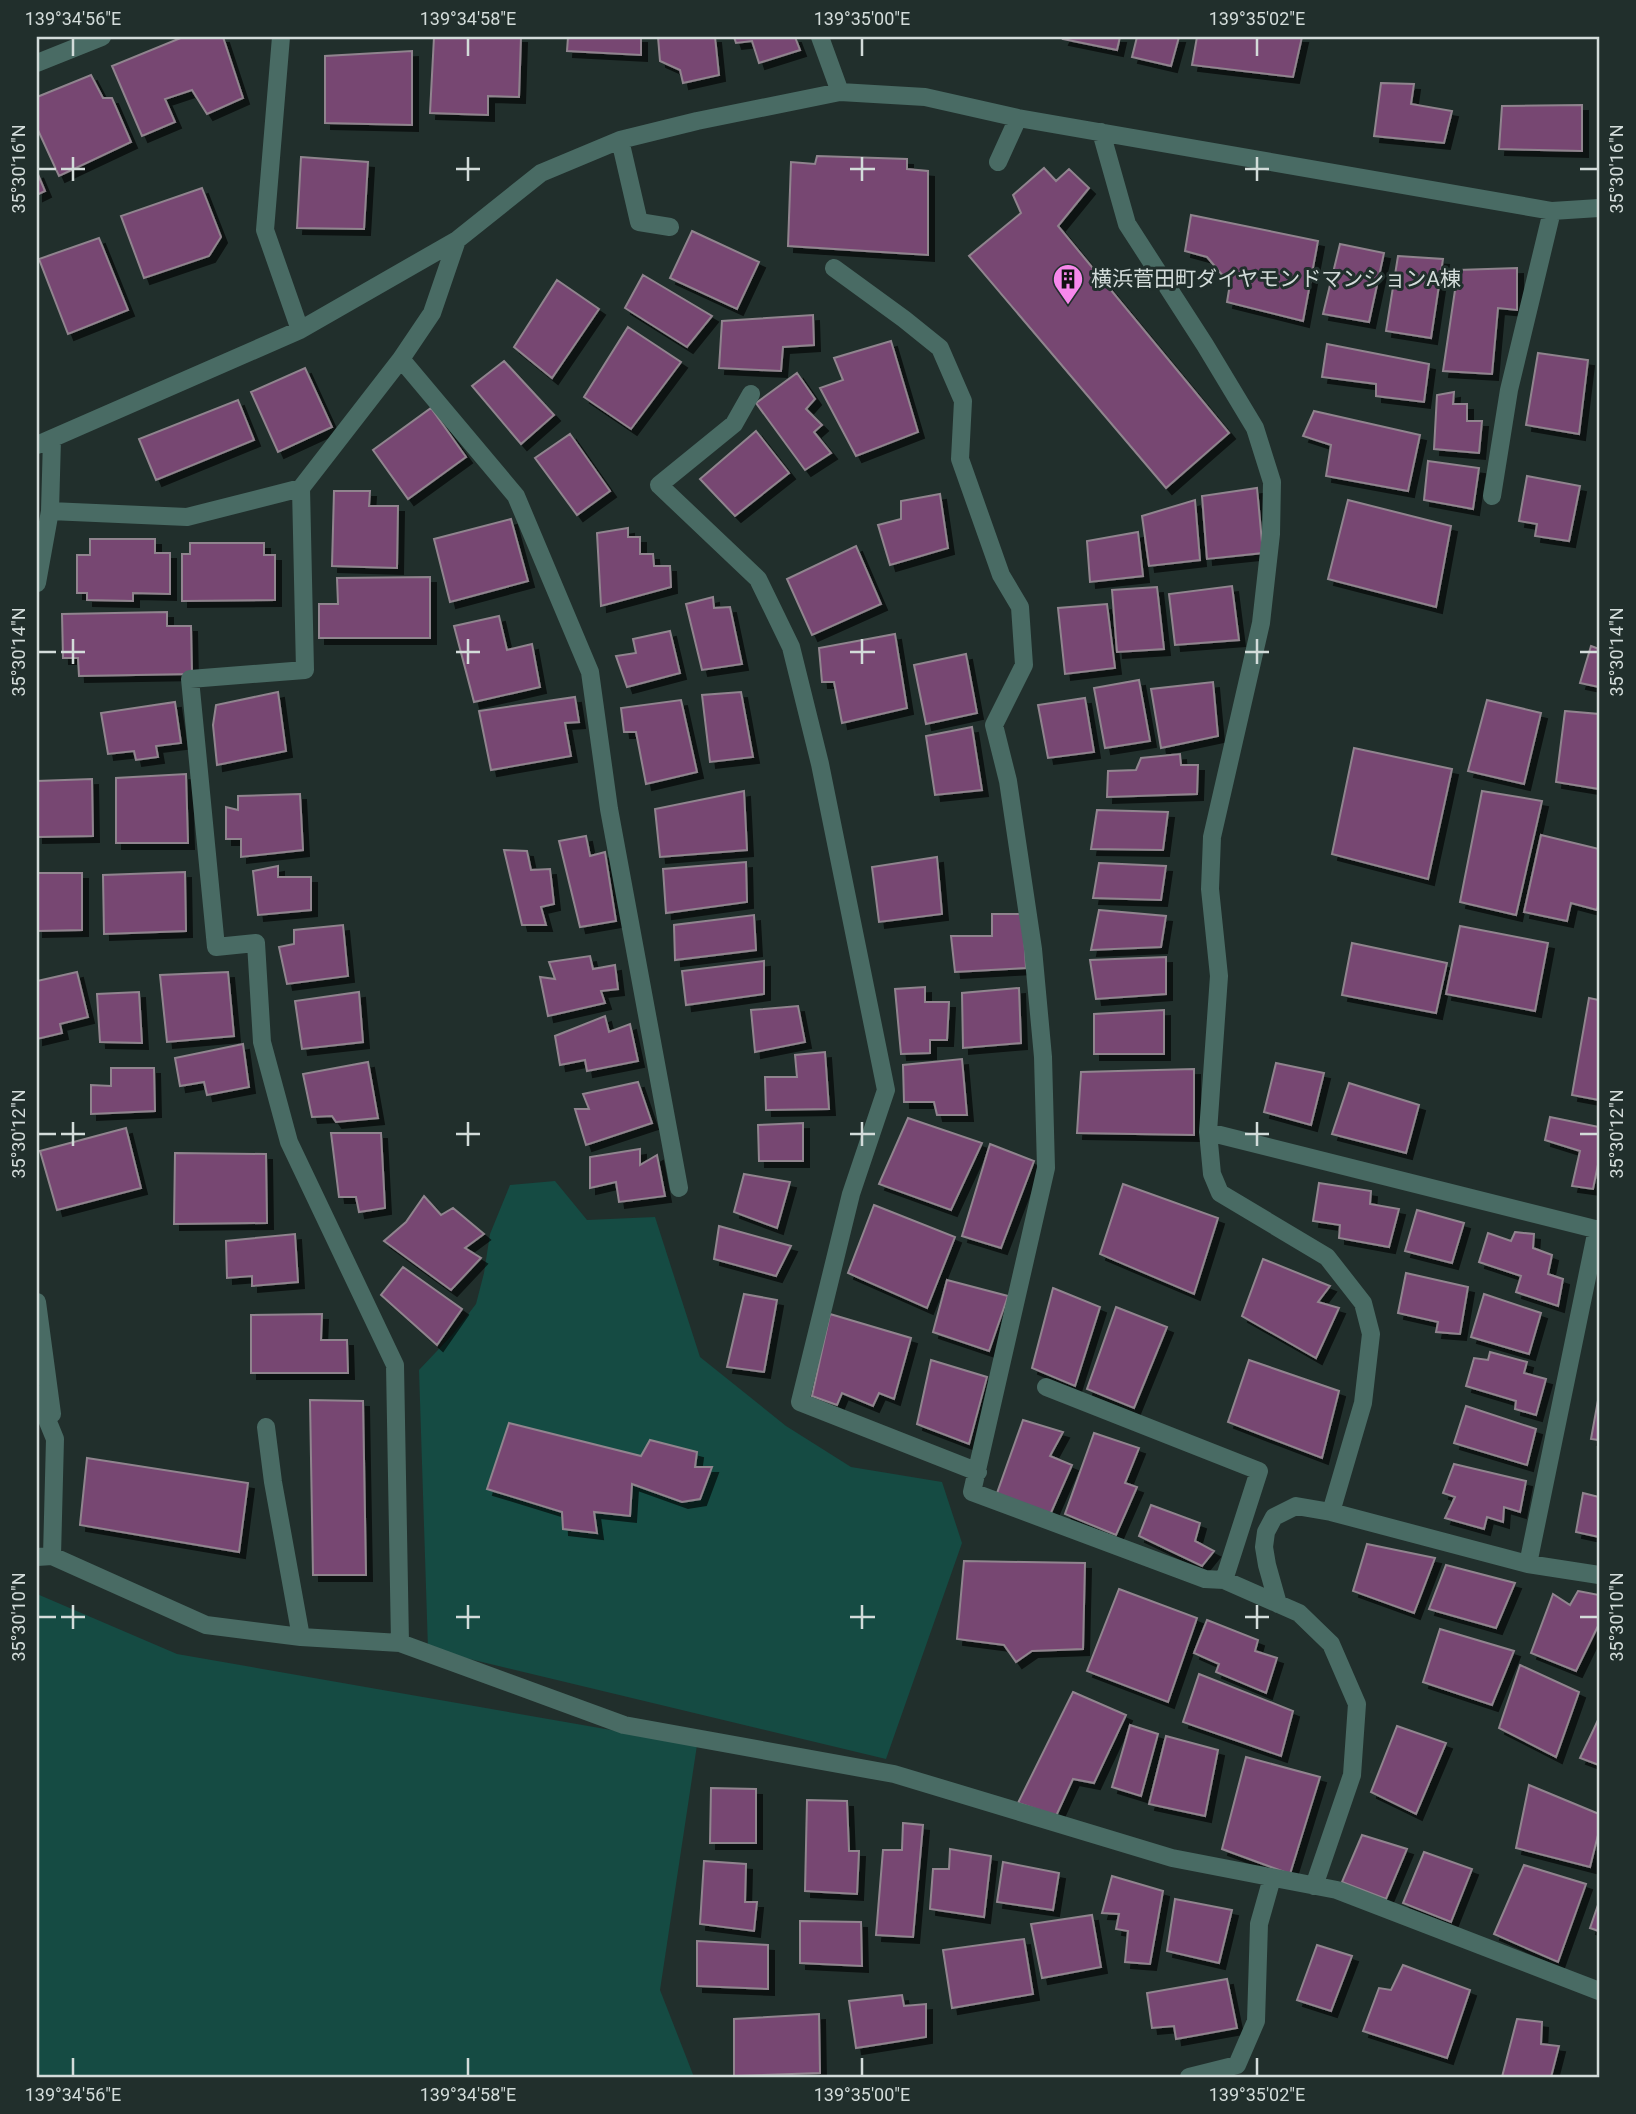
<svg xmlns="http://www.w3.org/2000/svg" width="1636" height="2114" viewBox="0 0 1636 2114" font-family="Roboto,'Noto Sans JP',sans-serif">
  <defs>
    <filter id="shadow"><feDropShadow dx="6" dy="6" stdDeviation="0" flood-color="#0009"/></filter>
  </defs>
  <rect width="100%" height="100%" fill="#212f2c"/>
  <path fill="#154b43" d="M555,1181L587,1220L655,1217L700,1357L786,1426L851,1467L942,1482L962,1543L886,1759L428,1649L419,1370L453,1334L476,1304L484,1273L490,1234L510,1185Z
    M37,1594L177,1654L697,1745L660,1990L694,2077H37Z"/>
  <path fill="#774772" stroke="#90848e" stroke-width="2" filter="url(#shadow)" d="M183,37H223L243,98L207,114L192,90L165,99L175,122L142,136L112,66Z
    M434,37H521L519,97L488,96V115L430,113Z
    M568,37H641V55L567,51Z
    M658,37H715L719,75L683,83L680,70L660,61Z
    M734,37H795L800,50L759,63L752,41L736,43Z
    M1064,37H1120L1117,50L1063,39Z
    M1137,37H1179L1171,66L1132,57Z
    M1197,37H1302L1293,77L1192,65Z
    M412,51V125L325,123V56Z
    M91,75L103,98H112L131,142L59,176L37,128V97Z
    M1381,83L1414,84L1411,104L1452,111L1444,143L1374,136Z
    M1582,105V151L1499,149L1502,106Z
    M817,156L907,159V169L928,171V255L788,246L791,162L815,164Z
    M301,157L368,162L364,229L297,228Z
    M1044,168L1056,181L1069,169L1089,188L1058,226L1229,433L1166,488L969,256L1021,213L1013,195Z
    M37,172L45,191L37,195Z
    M202,188L221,237L209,256L144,278L121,216Z
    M1191,215L1318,241L1303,321L1227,302L1230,284L1207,257L1185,251Z
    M692,231L759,262L737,309L670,278Z
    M99,238L128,310L68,334L39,259Z
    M1340,244L1384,253L1369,322L1323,314Z
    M1398,256L1443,259L1431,338L1386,331Z
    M1517,268V310L1498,308L1492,374L1443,371L1458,270Z
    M643,275L712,316L687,347L625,308Z
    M557,280L599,309L552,378L514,347Z
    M813,315L814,345L783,347L781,371L719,368L722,321Z
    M628,327L681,362L631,429L584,397Z
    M891,341L918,432L856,456L820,388L843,380L834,358Z
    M1327,344L1429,364L1424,402L1376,396V384L1322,377Z
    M1538,353L1588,360L1579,434L1526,425Z
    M504,361L554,415L521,444L472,386Z
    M305,368L332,427L278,452L251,392Z
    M797,373L815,399L806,409L822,425L814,432L831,453L805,470L756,403Z
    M1454,392L1453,404H1467V421H1482L1479,453L1434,449L1437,395Z
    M238,400L254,440L156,480L139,439Z
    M431,408L466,457L408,499L373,450Z
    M1314,411L1420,435L1408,491L1326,476L1331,445L1303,436Z
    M756,431L789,473L735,516L700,479Z
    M570,434L610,491L577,515L535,458Z
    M1428,461L1479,468L1473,509L1424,500Z
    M1527,476L1580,486L1569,541L1535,536L1537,524L1519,521Z
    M1257,488L1263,553L1207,559L1202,496Z
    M334,491H370L369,506H398L397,568L332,566Z
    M940,494L948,548L890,565L878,525L901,519V501Z
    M1195,500L1200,560L1149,566L1142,516Z
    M1348,500L1451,526L1436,607L1328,579Z
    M511,519L528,581L450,602L434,539Z
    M628,528V537H640V554H653L654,566H670L671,587L601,606L597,533Z
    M1138,532L1143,576L1090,582L1087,541Z
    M90,539H155V553H170V594L133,593V601L87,600V593H77V555H90Z
    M190,543H264V555H275V600L182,601V554H190Z
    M856,546L881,604L812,635L787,579Z
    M430,577V638H319V604H338L337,578Z
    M1232,586L1239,640L1175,645L1169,594Z
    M1157,587L1164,649L1117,652L1112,590Z
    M713,597L714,608L730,607L742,664L702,670L686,604Z
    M1107,604L1115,668L1065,674L1058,608Z
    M167,612V626H191L192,674L79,676L78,658H63L62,614Z
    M499,616L507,650L532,644L540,687L474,702L454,626Z
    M670,631L680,673L627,687L616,656L636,653L633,639Z
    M895,634L907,708L842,723L834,682H822L819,648Z
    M1591,646L1599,649V687L1580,683Z
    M966,654L977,713L926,724L914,665Z
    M1139,680L1150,741L1105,748L1094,688Z
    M1213,682L1218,736L1161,748L1151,689Z
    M278,692L286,751L217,765L213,725L216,705Z
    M741,692L753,757L710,762L702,695Z
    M575,697L579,722L565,723L571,756L491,770L479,711Z
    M1085,698L1094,752L1048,758L1038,705Z
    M681,700L697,772L646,784L636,732H624L621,708Z
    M1487,700L1541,713L1524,784L1468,771Z
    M175,702L181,743L156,746L158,757L136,760L134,751L108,754L101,713Z
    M1565,711L1599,714V789L1556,782Z
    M972,727L982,790L935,795L926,736Z
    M1354,748L1452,769L1428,879L1332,854Z
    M1180,754L1181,765H1198L1197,794L1107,797L1108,771L1136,770L1141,758Z
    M186,774L188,843H116V778Z
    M92,779L93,836L37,837V781Z
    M744,791L747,850L660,857L655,809Z
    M1482,791L1542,801L1516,915L1460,902Z
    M300,794L303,850L241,857V839H226V807L238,810V796Z
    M1097,810L1168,812L1163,850L1091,849Z
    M1541,835L1599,849V901L1597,910L1571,903L1567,921L1524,912Z
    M586,836L590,856L605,852L616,921L580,927L559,841Z
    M504,850L527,851L531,870L550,869L554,904L541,907L546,925H522Z
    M937,857L942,914L879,922L872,867Z
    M746,862L747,902L666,913L663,869Z
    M1099,863L1166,866L1161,900L1093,898Z
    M278,866V877H311V910L258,915L253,871Z
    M185,872L186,931L104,934L103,875Z
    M37,873H82V930L37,931Z
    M1099,910L1166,916L1161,947L1091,950Z
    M992,914H1023L1026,968L955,972L951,936H992Z
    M754,915L756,950L675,960L674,925Z
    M343,925L348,976L287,984L279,947L294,944V930Z
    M1460,926L1548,943L1535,1011L1446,994Z
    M1352,943L1447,963L1436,1013L1342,995Z
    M590,956L593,969L615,965L618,989L601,991L605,1003L548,1016L540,977L555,979L549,962Z
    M1166,957V994L1096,999L1090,960Z
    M764,961V994L686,1005L682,971Z
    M77,972L88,1017L60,1024L62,1033L37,1039V981Z
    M228,972L234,1036L167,1042L160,975Z
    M925,987V1002H949L947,1040H930V1053L901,1054L895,989Z
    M1019,988L1021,1043L963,1048L962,993Z
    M139,992L142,1043L100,1042L97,994Z
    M359,992L363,1042L302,1049L295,1001Z
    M1589,998L1599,1000V1100L1572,1095Z
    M798,1006L805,1042L755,1052L751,1010Z
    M1164,1010V1054H1094V1014Z
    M605,1016L609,1032L630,1024L638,1061L587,1071L585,1060L560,1065L555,1036Z
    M243,1044L249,1087L207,1095L204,1082L180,1086L175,1058Z
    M825,1052L829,1109L766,1110L765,1077H797L795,1055Z
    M962,1059L967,1115H937L934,1102H904L903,1065Z
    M368,1062L378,1118L336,1122L332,1116L312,1117L303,1074Z
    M1276,1063L1324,1073L1311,1125L1264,1112Z
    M111,1068H154L155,1111L91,1114V1085L111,1086Z
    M1194,1069V1135L1077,1133L1081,1072Z
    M638,1082L652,1123L586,1145L575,1109H589L583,1094Z
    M1349,1083L1419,1105L1406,1153L1332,1134Z
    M1550,1117L1599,1127V1160L1593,1189L1572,1186L1580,1151L1545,1140Z
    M908,1118L982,1143L951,1210L879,1184Z
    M803,1123V1161H759L758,1125Z
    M126,1128L141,1188L57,1210L40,1151Z
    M331,1133H381L385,1208L359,1212L356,1197H339Z
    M990,1144L1034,1161L1001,1248L962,1236Z
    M640,1149V1165L657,1155L665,1196L619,1202L616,1182L590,1188V1157Z
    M175,1153L266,1154L267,1223L174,1224Z
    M744,1174L790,1182L777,1228L734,1212Z
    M1319,1183L1371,1191L1370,1204L1399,1209L1389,1247L1339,1238L1340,1225L1313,1221Z
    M1123,1184L1218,1218L1194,1294L1100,1254Z
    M424,1196L441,1215L453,1208L484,1234L465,1248L481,1258L451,1290L384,1241L406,1222Z
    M874,1205L955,1237L927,1308L848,1273Z
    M1417,1210L1464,1223L1452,1263L1405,1251Z
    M719,1226L791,1246L776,1276L714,1259Z
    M1515,1232L1534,1234L1533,1248L1552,1255L1548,1274L1563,1279L1558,1306L1516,1292L1521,1276L1479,1262L1488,1233L1511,1241Z
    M295,1234L298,1282L252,1286V1276L227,1278L226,1241Z
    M1263,1259L1330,1286L1318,1302L1339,1308L1316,1358L1242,1316Z
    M403,1267L462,1309L437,1345L381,1295Z
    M1406,1273L1468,1287L1460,1334L1436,1332L1438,1322L1398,1313Z
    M947,1280L1008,1296L989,1351L933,1332Z
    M1053,1288L1100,1307L1075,1386L1032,1368Z
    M744,1294L777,1300L764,1372L727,1367Z
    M1484,1294L1541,1313L1529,1354L1471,1337Z
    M1116,1307L1167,1327L1134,1408L1087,1389Z
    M322,1314L321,1340H347L348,1373H251V1315Z
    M830,1314L911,1338L894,1399L879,1393L873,1406L842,1393L837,1405L812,1396Z
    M1490,1352L1527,1362L1524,1373L1546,1379L1536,1415L1515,1409L1516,1401L1466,1386L1474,1358L1488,1360Z
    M931,1360L987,1377L969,1444L917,1424Z
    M1249,1360L1339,1391L1322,1458L1228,1422Z
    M1599,1395V1440L1591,1439Z
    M310,1400L363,1401L366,1575H313Z
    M1466,1406L1536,1429L1527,1465L1454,1443Z
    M1023,1420L1063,1432L1050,1456L1072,1465L1050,1515L996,1496Z
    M509,1423L641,1456L650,1440L697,1452L695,1467H712L700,1499L682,1502L632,1484L630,1516L594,1512L597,1533L563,1529L562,1512L487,1489Z
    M1094,1433L1139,1448L1125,1483L1137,1487L1116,1535L1065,1514Z
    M87,1458L248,1483L239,1552L80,1525Z
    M1454,1464L1526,1481L1520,1512L1504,1507L1503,1522L1487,1517L1484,1529L1445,1518L1455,1497L1443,1493Z
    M1583,1493L1599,1497V1537L1576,1532Z
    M1151,1505L1200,1523L1195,1541L1214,1551L1202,1566L1139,1536Z
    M1367,1544L1435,1558L1414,1613L1353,1591Z
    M964,1561L1085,1563L1083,1649L1032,1651L1016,1662L1004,1645L957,1639Z
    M1446,1565L1515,1583L1496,1628L1429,1609Z
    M1119,1589L1197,1618L1168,1702L1087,1671Z
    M1578,1591L1599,1595V1624L1576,1671L1531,1653L1553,1594L1570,1605Z
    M1207,1620L1258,1640L1255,1651L1277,1658L1266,1693L1216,1672L1219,1664L1194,1653Z
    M1440,1629L1514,1651L1492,1705L1423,1682Z
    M1520,1665L1579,1692L1556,1757L1499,1728Z
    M1199,1674L1293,1711L1281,1756L1183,1722Z
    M1073,1692L1126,1715L1094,1783L1073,1779L1056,1816L1018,1803Z
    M1599,1718V1765L1580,1758Z
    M1130,1725L1158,1734L1141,1796L1112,1787Z
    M1397,1726L1446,1743L1416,1814L1371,1792Z
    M1166,1736L1218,1750L1205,1816L1149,1804Z
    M1246,1757L1320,1777L1290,1874L1222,1849Z
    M1529,1785L1599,1814V1831L1590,1867L1516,1848Z
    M711,1788L756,1789V1843H710Z
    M807,1800L847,1801L849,1851H859L857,1894L805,1891Z
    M903,1823L923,1825L913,1937L876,1935L883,1850H902Z
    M1362,1835L1407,1849L1386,1899L1342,1882Z
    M950,1849L991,1856L984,1917L930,1909L933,1869H949Z
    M1424,1852L1472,1869L1451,1922L1403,1903Z
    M704,1861L746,1864L745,1902H757L754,1931L700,1924Z
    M1003,1862L1059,1873L1053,1910L997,1902Z
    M1524,1865L1586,1884L1558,1962L1494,1934Z
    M1112,1876L1163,1891L1150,1964L1125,1962L1128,1931L1116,1929L1119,1914L1102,1913Z
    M1175,1899L1232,1910L1219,1963L1167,1951Z
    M1599,1902V1931L1590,1928Z
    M1092,1915L1101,1967L1042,1978L1031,1924Z
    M800,1921L861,1922L862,1966L800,1963Z
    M1024,1939L1033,1994L952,2008L943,1950Z
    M697,1941L768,1945V1989L697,1986Z
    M1317,1945L1352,1956L1331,2011L1297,2000Z
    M1403,1965L1470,1990L1447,2058L1363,2031L1379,1988L1391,1990Z
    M1227,1979L1237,2028L1176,2039L1174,2026L1152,2028L1147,1993Z
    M902,1995L904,2006L926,2004V2037L856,2048L849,2001Z
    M819,2014L820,2073L734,2076V2019Z
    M1517,2019L1542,2022L1541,2044L1559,2046L1551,2077H1502Z"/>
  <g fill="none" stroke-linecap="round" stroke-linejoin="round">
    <path stroke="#496b64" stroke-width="18" d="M281,37L265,230L300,330
      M820,37L840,92
      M37,63L102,37
      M1101,132L1127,224L1205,345L1255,428L1272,482L1271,534L1261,623L1212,837L1210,889L1219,976L1208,1132L1599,1230
      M620,140L639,222L670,227
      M998,162L1018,118
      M834,268L904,319L940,348L963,401L960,459L1001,575L1020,607L1024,665L994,725L1008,781L1033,949L1043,1057L1046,1168L972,1492L1205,1579L1224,1580
      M401,359L516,496L590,672L609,809L679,1188
      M751,394L734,424L659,485L758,579L791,647L820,764L886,1090L851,1194L800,1402L978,1472
      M37,445L300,330L457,240L541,173L620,140L697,121L840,92L925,97L1018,118L1552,211L1599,208
      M301,488L305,670L190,679L216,947L256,943L262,1042L289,1142L395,1365L400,1643L624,1725L894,1774L1172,1858L1337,1890L1599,1991
      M1492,496L1509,390L1552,211
      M50,511L187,517L301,488L401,359L432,313L457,240
      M37,583L50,511L52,439
      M1208,1132L1212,1174L1220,1193L1327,1257L1363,1303L1371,1334L1363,1403L1331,1512
      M37,1302L52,1414
      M1046,1387L1259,1471L1224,1580L1299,1613L1331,1644L1357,1704L1352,1775L1314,1886
      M37,1395L55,1439L52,1556
      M266,1427L273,1482L301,1637
      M37,1557L52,1556L206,1625L301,1637L400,1643
      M1528,1564L1597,1229
      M1278,1604L1267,1565L1264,1547L1266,1532L1274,1517L1296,1506L1331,1512L1528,1564L1599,1575
      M1189,2077L1237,2065L1256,2021L1259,1924L1272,1878"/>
  </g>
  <path fill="none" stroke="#d3dcda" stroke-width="2.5" d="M73,38V56M468,38V56M862,38V56M1257,38V56M73,157V181M468,157V181M862,157V181M1257,157V181M38,169H56M61,169H85M456,169H480M850,169H875M1245,169H1269M1580,169H1598M73,639V664M468,639V664M862,639V664M1257,639V664M38,652H56M61,652H85M456,652H480M850,652H875M1245,652H1269M1580,652H1598M73,1122V1146M468,1122V1146M862,1122V1146M1257,1122V1146M38,1134H56M61,1134H85M456,1134H480M850,1134H875M1245,1134H1269M1580,1134H1598M73,1605V1629M468,1605V1629M862,1605V1629M1257,1605V1629M38,1617H56M61,1617H85M456,1617H480M850,1617H875M1245,1617H1269M1580,1617H1598M73,2058V2076M468,2058V2076M862,2058V2076M1257,2058V2076"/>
  <defs>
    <g id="building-pin" transform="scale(1.575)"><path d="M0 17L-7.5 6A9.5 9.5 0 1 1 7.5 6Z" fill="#f788ec" stroke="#212f2c"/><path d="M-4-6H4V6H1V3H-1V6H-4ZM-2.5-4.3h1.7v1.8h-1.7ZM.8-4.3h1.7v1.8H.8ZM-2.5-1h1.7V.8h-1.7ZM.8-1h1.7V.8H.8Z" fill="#111"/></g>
  </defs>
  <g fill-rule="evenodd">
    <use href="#building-pin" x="1068" y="279"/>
  </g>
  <g text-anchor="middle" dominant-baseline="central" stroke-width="6" stroke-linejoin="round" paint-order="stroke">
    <g font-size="21" fill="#d3dcda" stroke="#212f2c" text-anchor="start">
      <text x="1091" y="279">横浜菅田町ダイヤモンドマンションA棟</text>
    </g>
  </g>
  <rect width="1636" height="2114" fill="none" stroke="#212f2c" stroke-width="77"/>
  <rect x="38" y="38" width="1560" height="2038" fill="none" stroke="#d3dcda" stroke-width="2.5"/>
  <g font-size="18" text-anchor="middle" fill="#d3dcda">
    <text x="73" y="25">139°34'56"E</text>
    <text x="468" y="25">139°34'58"E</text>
    <text x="862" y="25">139°35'00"E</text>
    <text x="1257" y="25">139°35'02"E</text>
    <text transform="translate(19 169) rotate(-90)" y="6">35°30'16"N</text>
    <text transform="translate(1617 169) rotate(-90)" y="6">35°30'16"N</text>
    <text transform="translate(19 652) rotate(-90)" y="6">35°30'14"N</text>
    <text transform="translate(1617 652) rotate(-90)" y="6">35°30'14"N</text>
    <text transform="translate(19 1134) rotate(-90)" y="6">35°30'12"N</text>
    <text transform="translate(1617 1134) rotate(-90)" y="6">35°30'12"N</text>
    <text transform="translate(19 1617) rotate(-90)" y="6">35°30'10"N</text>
    <text transform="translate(1617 1617) rotate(-90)" y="6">35°30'10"N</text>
    <text x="73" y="2101">139°34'56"E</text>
    <text x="468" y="2101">139°34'58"E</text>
    <text x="862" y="2101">139°35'00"E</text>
    <text x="1257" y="2101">139°35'02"E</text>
  </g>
</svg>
